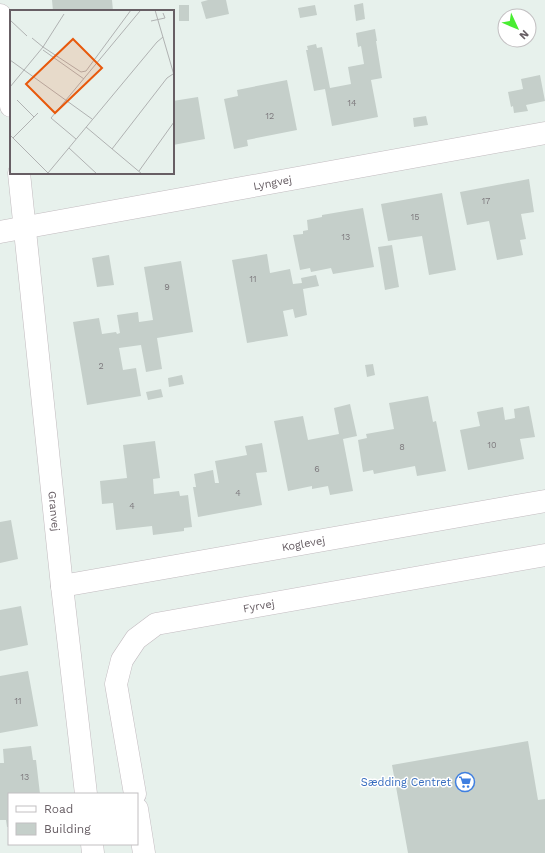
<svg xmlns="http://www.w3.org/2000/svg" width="545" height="853" viewBox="0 0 545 853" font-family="'Work Sans',sans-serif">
  <rect width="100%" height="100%" fill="#e7f1ec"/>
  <path fill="#c5cfca" d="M52,0H112L113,11H53Z
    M208,0H226L229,14L206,19L201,2Z
    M363,3L365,19L356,21L354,5Z
    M179,5H189V21H179Z
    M315,5L317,15L300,18L298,8Z
    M375,29L377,41H376L382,78L371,80L378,117L332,126L325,89L314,91L306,50H308L307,46L316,44L317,48L322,47L330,88L351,84L348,67L364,64L361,46L358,47L356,33Z
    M540,75L545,101L526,105L528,111L514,113L513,106L511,107L508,92L523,89L521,79Z
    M287,80L297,130L247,140L248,146L234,149L224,99L238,96L237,90Z
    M198,97L205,139L173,145V101Z
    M426,116L428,125L414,127L413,118Z
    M529,179L534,212L521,214L526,239L520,240L523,255L497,260L489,221L467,225L460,192Z
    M442,193L456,270L429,275L422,236L388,241L381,204Z
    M363,208L374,267L333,274L331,268L311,272L310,268L300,270L293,235L303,234V231L308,230L307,220L322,217V215Z
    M392,245L399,287L385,290L378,247Z
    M267,254L270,273L290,269L293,284L302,283L301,278L316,275L319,286L303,289L307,315L295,318L293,309L283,311L288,336L247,343L232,260Z
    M109,255L114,285L97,287L92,258Z
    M181,261L193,332L157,338L162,369L146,372L141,345L119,348L123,370L136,368L141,396L87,405L73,322L99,318L102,334L116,332L117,334L120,333L117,315L138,312L139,322L153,320L144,267Z
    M373,364L375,375L367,377L365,365Z
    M182,375L184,384L169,387L168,378Z
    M161,389L163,397L148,400L146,392Z
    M428,396L433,422L436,421L446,471L417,476L415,466L374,474L373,470L363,472L358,440L367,438L366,434L394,429L389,403Z
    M350,404L357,436L343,439L353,491L330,495L328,486L312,489V486L288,491L274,421L303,416L308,440L339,434L334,408Z
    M529,406L535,437L520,439L524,459L468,470L460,430L480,426L477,412L503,407L505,420L515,418L514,409Z
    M155,441L160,478L153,479L154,494L179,491L180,496L188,495L192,527L184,528V531L153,535L152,526L116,530L113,503L102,504L100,481L127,478L123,445Z
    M262,443L267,472L256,473L262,505L198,517L193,487H196L194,474L213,470L215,483H219L215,461L247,455L245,446Z
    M11,520L18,559L0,563V522Z
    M21,606L28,645L0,651V610Z
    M28,671L38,726L0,733V676Z
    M528,741L538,800L545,799V853H408L392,765Z
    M31,746L33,760H36L40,794H9V827H7L6,820H0V763H4L3,749Z"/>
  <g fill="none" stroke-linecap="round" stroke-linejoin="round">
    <g stroke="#c2bbbf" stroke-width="23">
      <g id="street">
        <path d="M0,15L11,106"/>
        <path id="s1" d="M19,173L62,586L86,794"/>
        <path id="s2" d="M0,232L545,133"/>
        <path id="s3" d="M62,586L545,501"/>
        <path d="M92,844L93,853"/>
      </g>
    </g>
    <g stroke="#c4bcc1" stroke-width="23">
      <g id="secondary">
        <path id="s4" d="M135,794L116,684L122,660L136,639L156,624L545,555"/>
        <path d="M137,809L144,853"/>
      </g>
    </g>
    <use href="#street" stroke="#fff" stroke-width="22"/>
    <use href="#secondary" stroke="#fff" stroke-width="22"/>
  </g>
  <defs>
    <g id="supermarket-ring" transform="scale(1)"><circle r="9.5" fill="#fff" stroke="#3f7fe0" stroke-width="1.5"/><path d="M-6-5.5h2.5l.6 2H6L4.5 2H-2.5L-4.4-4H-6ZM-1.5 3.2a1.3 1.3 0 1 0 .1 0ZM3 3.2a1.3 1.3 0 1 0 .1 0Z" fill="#3f7fe0"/></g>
  </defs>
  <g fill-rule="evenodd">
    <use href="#supermarket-ring" x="465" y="782"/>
  </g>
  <g text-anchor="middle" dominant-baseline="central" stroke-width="3" stroke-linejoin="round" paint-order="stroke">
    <g font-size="9" fill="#7e7a7e">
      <text x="352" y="103">14</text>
      <text x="270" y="116">12</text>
      <text x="486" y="201">17</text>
      <text x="415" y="217">15</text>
      <text x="346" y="237">13</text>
      <text x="253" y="279">11</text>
      <text x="167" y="287">9</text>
      <text x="101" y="366">2</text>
      <text x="492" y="445">10</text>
      <text x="402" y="447">8</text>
      <text x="317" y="469">6</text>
      <text x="238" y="493">4</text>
      <text x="132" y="506">4</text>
      <text x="18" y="701">11</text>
      <text x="25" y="777">13</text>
    </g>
    <g font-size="11" fill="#675e64" stroke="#fff">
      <text stroke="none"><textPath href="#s2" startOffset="277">Lyngvej</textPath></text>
      <text stroke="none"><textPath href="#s1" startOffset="340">Granvej</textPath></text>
      <text stroke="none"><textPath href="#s3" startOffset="245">Koglevej</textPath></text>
      <text stroke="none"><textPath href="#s4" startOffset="291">Fyrvej</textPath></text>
    </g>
    <g font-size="11" fill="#366cbe" stroke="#fff" text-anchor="end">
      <text x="451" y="782">Sædding Centret</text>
    </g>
  </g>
  <g transform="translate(10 10)">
    <rect width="164" height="164" fill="#e7f1ec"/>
    <path fill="none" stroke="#b0b2b2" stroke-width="1" d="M145,0L164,65M0,10L17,26M141,11L155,8L153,3M22,28L33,37L54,4M33,40L74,69M0,50L82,109M0,77L33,37L71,62L76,61L121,0M7,90L24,107M76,117L132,164M0,125L39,164M3,128L28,103M66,129L41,108L130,1M59,138L87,164M102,139L157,68L163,64M129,161L164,112M38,163L147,32L153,27"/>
    <path fill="#e8590c" fill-opacity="0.15" stroke="#e8590c" stroke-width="2" d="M63,29L92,58L45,103L16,74Z"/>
    <rect width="164" height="164" fill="none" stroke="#675e64" stroke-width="2"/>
  </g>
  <rect x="8" y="793" width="130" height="52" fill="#ffffff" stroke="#c2bfc1"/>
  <rect x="16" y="806" width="20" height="6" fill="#ffffff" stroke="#c2bfc1"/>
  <text x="44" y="813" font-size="12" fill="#675e64">Road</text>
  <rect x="16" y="823" width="20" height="12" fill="#c5cfca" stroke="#c2bfc1"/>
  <text x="44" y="833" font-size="12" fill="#675e64">Building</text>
  <g transform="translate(517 28) rotate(134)"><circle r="19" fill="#ffffff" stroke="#c2bfc1"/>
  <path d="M0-3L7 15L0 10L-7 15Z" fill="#48ed31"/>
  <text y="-6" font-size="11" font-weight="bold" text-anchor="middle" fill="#675e64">N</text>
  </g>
</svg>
